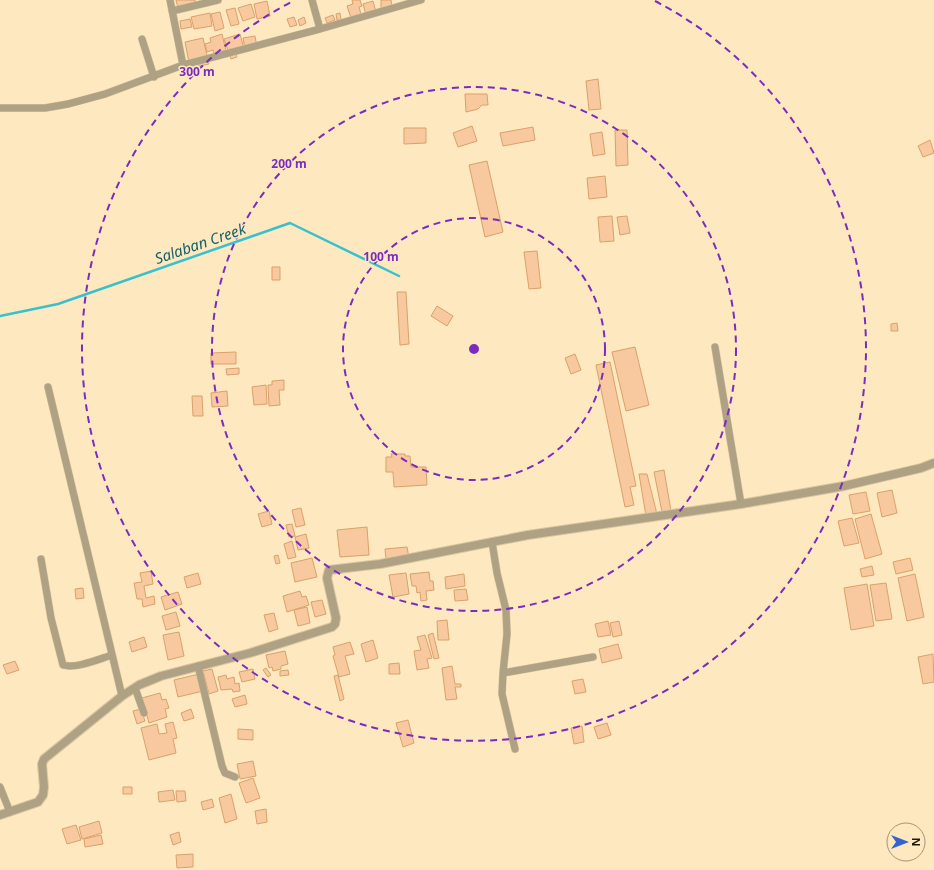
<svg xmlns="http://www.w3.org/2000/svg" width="934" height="870" viewBox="0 0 934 870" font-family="'Noto Sans',sans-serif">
  <rect width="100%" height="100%" fill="#fde8bf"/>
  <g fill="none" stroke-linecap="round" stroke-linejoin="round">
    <path stroke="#39c0cd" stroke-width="2.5" d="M0,316L58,304L290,223L399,276"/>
  </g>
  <path fill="#f8c99e" stroke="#d9a16b" d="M176,0H195L196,4L178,8Z
    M352,0H360L362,6L359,7L362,18L352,21L347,6L353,4Z
    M381,0H391L392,7L381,8Z
    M267,1L270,16L257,19L254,4Z
    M373,1L376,12L366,15L363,4Z
    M251,4L255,17L243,21L238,8Z
    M235,8L239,24L231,26L226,10Z
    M220,12L224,28L215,31L211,14Z
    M210,13L212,26L194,29L191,17Z
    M340,13L341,20H337L336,14Z
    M333,15L335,20L327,23L325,18Z
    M294,17L297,25L290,27L287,19Z
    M304,17L306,23L300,26L298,20Z
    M190,19L192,27L181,29L180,21Z
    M222,34L226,51L214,54L213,50L207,52L205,44L211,42L210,38Z
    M240,34L244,49L235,52L237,57L231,59L224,39Z
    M255,36L257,47L245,49L243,38Z
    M203,38L209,64L190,68L185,42Z
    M598,79L601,109L589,110L586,81Z
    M465,94H487L488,105H482L478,109L466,112Z
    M472,126L477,141L458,147L453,133Z
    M533,127L535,140L503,146L500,133Z
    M404,128H426V143L404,144Z
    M615,130H627L628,165L616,166Z
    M602,132L605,154L593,156L590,134Z
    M930,140L934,153L923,157L918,146Z
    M487,161L503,232L485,237L469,165Z
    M605,176L607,197L589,199L587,178Z
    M612,216L614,241L600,242L598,217Z
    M627,216L630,233L620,235L617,217Z
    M537,251L541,288L529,289L524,252Z
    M272,267H280V280H272Z
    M397,292H406L409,344L400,345Z
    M437,306L453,316L447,326L431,316Z
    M897,323L898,331H891V324Z
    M635,347L649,405L626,411L612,352Z
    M236,352V364H211V353Z
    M575,354L581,370L571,374L565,358Z
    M610,362L636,486L630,487L634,505L625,507L596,365Z
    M239,368V374L227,375L226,369Z
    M284,380V390H279L280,405L269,406L268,385H272V381Z
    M266,385L267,404L254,405L252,387Z
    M227,391L228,406L212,407L211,393Z
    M192,396H202L203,416H193Z
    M391,454H405V456H410L411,467H426L427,485L394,487L393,472H386V457H392Z
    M664,470L671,511L662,512L654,472Z
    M639,474H647L657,514L646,516Z
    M892,490L897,513L882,517L877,493Z
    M866,492L870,511L853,514L849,495Z
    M301,508L305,525L296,527L292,510Z
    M269,511L272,524L262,527L258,514Z
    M871,514L882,554L865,559L855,519Z
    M852,518L859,543L844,546L838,521Z
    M292,524L295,536L289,537L286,525Z
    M367,527L369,555L340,557L337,530Z
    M306,534L309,548L298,550L295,537Z
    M292,541L296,557L288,559L284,544Z
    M407,547L409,558L386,560L385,549Z
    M278,555L280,563L276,564L274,556Z
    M312,558L317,577L295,582L291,563Z
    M910,558L913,570L896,574L893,562Z
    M872,566L874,575L862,577L860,569Z
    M151,571L153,584L144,586L146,598L154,596L155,604L143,607L142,599H137L134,583L142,582L140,573Z
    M429,572L430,581H433L434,590L426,591L427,600L421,601L420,592L417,593L416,586H412L410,574Z
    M198,573L201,584L187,588L184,577Z
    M406,573L409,594L393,597L389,575Z
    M464,574L465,586L446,589L445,577Z
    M915,574L924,617L907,621L898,578Z
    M886,583L892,619L876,621L870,585Z
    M867,584L874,626L851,630L844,588Z
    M83,588L84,598L76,599L75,589Z
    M466,589L468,600L455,601L454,590Z
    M300,591L302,597L306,596L309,605L287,612L283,596Z
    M178,592L182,604L165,610L161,597Z
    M322,600L326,614L315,617L311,602Z
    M307,607L310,623L298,626L294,610Z
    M176,612L180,626L166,630L162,616Z
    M274,613L278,629L269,632L264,615Z
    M447,620L449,640H438L437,621Z
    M608,621L611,635L598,637L595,624Z
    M619,621L622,635L613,637L610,623Z
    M179,632L184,656L168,660L163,635Z
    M433,633L439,658L434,659L428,635Z
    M425,635L432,658L427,659L429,668L417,670L414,651L421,650L417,637Z
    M144,637L147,647L132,652L129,642Z
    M373,640L378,658L366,662L361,644Z
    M350,642L354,654L345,656L350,674L339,677L333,656L335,655L333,647Z
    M618,644L622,658L602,663L599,649Z
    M285,651L288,664L281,666V669L273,671L272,667L269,668L266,655Z
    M933,654L934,682L923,684L918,657Z
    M15,661L19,670L7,674L3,665Z
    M399,663L400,674H389V664Z
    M452,666L455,684H461V687H455L457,699L446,700L442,668Z
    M266,668L271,675L268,677L263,670Z
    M212,669L218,691L209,694L203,671Z
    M253,669L255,679L242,682L239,672Z
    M288,670L289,675L280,676V671Z
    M199,674L203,691L178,697L174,680Z
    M226,675L227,679L234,677L235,684L239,683L240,691L233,692L232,689L221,690L218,677Z
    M338,675L344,699L340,701L334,676Z
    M583,679L586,692L575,694L572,681Z
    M160,693L162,700L166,699L169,708L165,709L167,717L149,723L142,698Z
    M245,695L247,704L235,707L232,699Z
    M141,709L145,721L137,724L133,711Z
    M191,709L194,718L184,721L181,713Z
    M408,720L414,743L403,747L396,723Z
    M173,722L177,738L173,739L176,753L149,760L141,728L157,724L159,734L167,733L165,724Z
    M607,723L611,735L598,739L594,727Z
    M582,726L584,742L574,744L571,728Z
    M238,729L253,730V740L238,739Z
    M253,761L256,776L240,779L237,764Z
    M253,778L260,798L246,803L239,783Z
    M123,787H132V794H123Z
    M173,790L175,800L159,802L158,792Z
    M176,791H185L186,801L177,802Z
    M231,794L237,819L225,823L219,798Z
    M212,799L214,807L203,810L201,802Z
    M266,809L267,822L257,824L255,811Z
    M99,821L102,833L82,839L79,827Z
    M76,825L81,840L67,844L62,829Z
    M179,832L181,842L173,845L170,835Z
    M101,835L103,844L85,847L84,839Z
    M193,854V867L177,868L176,855Z"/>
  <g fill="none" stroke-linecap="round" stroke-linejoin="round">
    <g stroke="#dac6a0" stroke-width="8">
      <path id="minor" d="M170,0L183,65
        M312,0L320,29
        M172,11L218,0
        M142,39L154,77
        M0,108H45L68,104L105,94L183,65L320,29L421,0
        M715,347L741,504
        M48,387L122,696
        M492,542L497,573L506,610L507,634L503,673L593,657
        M41,559L51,618L63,665C76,669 99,659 112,655
        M198,666L222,766L225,773L235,777
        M503,673L502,694L515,749
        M135,688L144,713
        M0,787L10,812"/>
    </g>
    <g stroke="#dac6a0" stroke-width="10">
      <path id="tertiary" d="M0,815L38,802L43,795L44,787L42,764L44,759L122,696L139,685L161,676L250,653L332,627L335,624L336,618L327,578L329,570L380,564L528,535L741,504L844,486L921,468L934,463"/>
    </g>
    <use href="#minor" stroke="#afa184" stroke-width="7"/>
    <use href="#tertiary" stroke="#afa184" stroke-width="8"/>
  </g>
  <g fill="none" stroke="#7b2cbf" stroke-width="2" stroke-dasharray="7 5">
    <circle cx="474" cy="349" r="131"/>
    <circle cx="474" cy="349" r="262"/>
    <path d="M655 1A392 392 0 1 1 293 1"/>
  </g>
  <g text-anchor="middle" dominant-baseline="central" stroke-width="3" stroke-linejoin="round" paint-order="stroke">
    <g font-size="15" font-style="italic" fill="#186066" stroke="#fde8bf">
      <text transform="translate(200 243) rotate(-19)">Salaban Creek</text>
    </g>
  </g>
  <circle cx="474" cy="349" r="6" fill="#7b2cbf" stroke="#fde8bf" stroke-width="2"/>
  <g font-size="12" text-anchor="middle" font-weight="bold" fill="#7b2cbf" stroke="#fde8bf" stroke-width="3" stroke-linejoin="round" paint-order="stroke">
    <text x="197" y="76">300 m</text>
    <text x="289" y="168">200 m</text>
    <text x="381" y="261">100 m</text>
  </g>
  <g transform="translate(906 842) rotate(90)"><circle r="19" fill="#fde8bf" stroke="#a59473"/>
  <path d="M0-3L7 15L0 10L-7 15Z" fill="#3563d2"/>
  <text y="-6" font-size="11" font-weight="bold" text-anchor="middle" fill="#221600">N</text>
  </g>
</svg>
